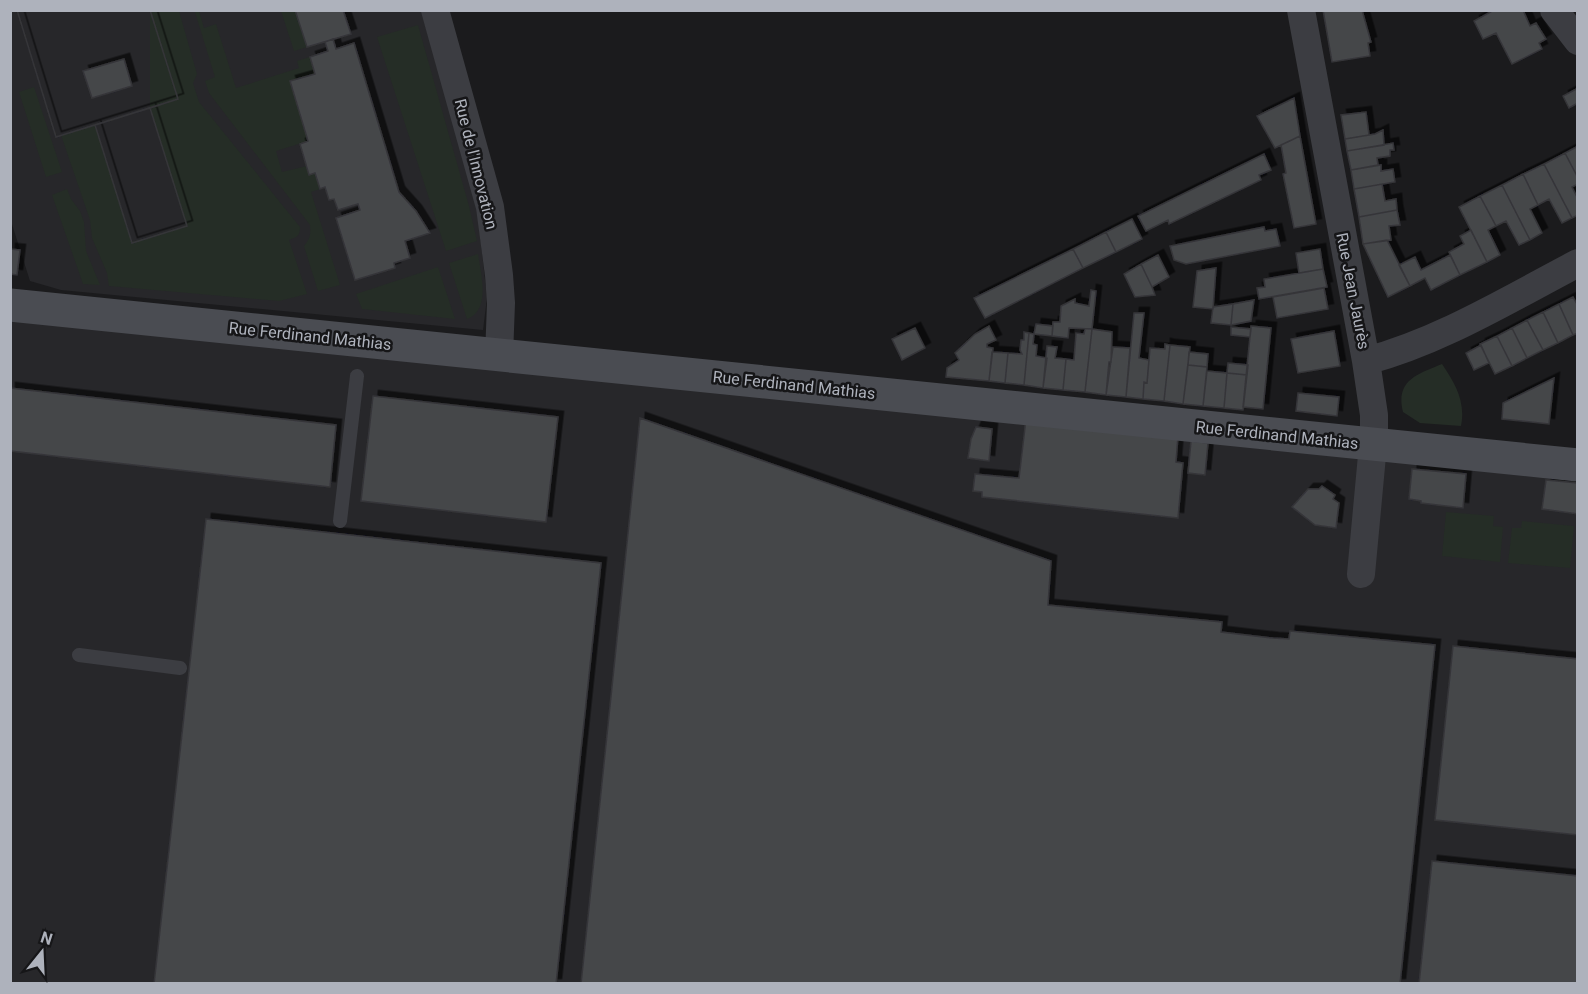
<svg xmlns="http://www.w3.org/2000/svg" width="1588" height="994" viewBox="0 0 1588 994" font-family="Roboto,sans-serif">
  <defs>
    <filter id="shadow"><feDropShadow dx="5.5" dy="-5.5" stdDeviation="0" flood-color="#0009"/></filter>
  </defs>
  <rect width="100%" height="100%" fill="#1b1b1d"/>
  <path fill="#27272a" d="M10,11H421L477,206L487,298L483,330L61,290L30,281L11,221Z
    M10,319L1577,477V983H11Z"/>
  <path fill="#252d26" d="M150,11H179L197,74L193,83L199,102L300,227C300,237 296,237 289,240L307,294L279,301L109,286L107,273L92,238L90,220L61,135L95,125L132,242L186,226L150,108Z
    M199,11L204,28L216,24L236,88L299,68L297,61L310,57L315,74L291,81L308,141L276,151L282,172L307,166L309,175L315,173L320,189L311,192L340,285L318,291L304,246C310,239 311,234 310,225L209,93L205,81L215,77L195,12Z
    M281,11H295L307,47L294,51Z
    M418,25L469,206L477,241L446,251L377,37Z
    M34,87L62,172L46,177L19,92Z
    M67,189L71,199L80,211L84,222L86,251L100,285L83,284L52,195Z
    M478,254C481,274 491,310 467,319L449,263Z
    M438,267L455,319L362,309L356,294Z
    M1442,364C1455,383 1466,402 1461,426L1420,423L1403,412C1395,380 1418,374 1442,364Z
    M1446,512L1494,516L1493,526L1503,527L1500,562L1442,556Z
    M1522,521L1574,526L1570,568L1508,563L1512,528H1521Z"/>
  <path fill="#45464a" stroke="#353539" stroke-width="1.5" fill-rule="evenodd" filter="url(#shadow)" d="M17,10H150L178,99L150,108L187,226L132,243L95,125L56,137Z
    M17,10H150L178,99L56,137ZM124,59L132,86L92,98L83,71Z
    M295,10H343L351,34L307,47Z
    M1323,10H1362L1371,42L1368,43L1370,56L1332,62Z
    M1494,10H1523L1530,26L1536,23L1546,39L1539,43L1542,49L1512,64L1496,33L1483,39L1474,21Z
    M333,39L336,49L354,43L399,192L416,211L430,233L405,241L410,258L394,263L395,268L355,280L336,218L360,210L358,204L338,210L334,199L329,200L325,187L320,189L315,173L309,175L300,144L308,141L290,81L315,74L310,57L328,51L325,42Z
    M1578,88V103L1569,108L1563,96Z
    M1294,98L1300,136L1275,148L1257,116Z
    M150,108L187,226L132,243L95,125Z
    M1366,112L1369,135L1345,139L1341,115Z
    M1383,130L1384,145L1347,151L1345,139L1375,134Z
    M1300,136L1316,224L1294,228L1283,174L1286,173L1281,145Z
    M1393,143L1394,150H1390V156L1377,158L1378,165L1351,170L1347,151Z
    M1578,146V178L1565,153Z
    M1565,153L1578,178V184L1572,187L1578,199V215L1572,218L1544,164Z
    M1264,154L1271,170L1259,175L1261,180L1169,224L1168,220L1146,231L1138,216Z
    M1544,164L1572,218L1562,223L1549,199L1538,205L1523,174Z
    M1381,165V171L1393,169L1395,182L1354,189L1351,170Z
    M1523,174L1538,205L1530,209L1542,233L1530,240L1502,185Z
    M1382,184L1385,201L1396,199L1397,210L1359,217L1354,189Z
    M1502,185L1530,240L1519,245L1506,221L1496,226L1480,196Z
    M1480,196L1496,226L1488,230L1500,255L1487,262L1459,207Z
    M1397,210L1400,225L1389,226L1391,240L1363,244L1359,217Z
    M1132,219L1142,239L1116,252L1106,232Z
    M1264,227L1265,231L1276,229L1280,246L1186,264L1174,260L1170,246Z
    M1471,230L1487,262L1460,275L1449,252L1464,244L1460,236Z
    M1106,232L1116,252L1083,268L1073,249Z
    M1387,240L1410,286L1388,297L1363,244Z
    M10,249L20,250L17,275L10,274Z
    M1073,249L1083,268L985,318L974,298Z
    M1320,249L1323,269L1299,273L1296,253Z
    M1158,255L1169,277L1152,287L1141,264Z
    M1450,255L1460,275L1431,290L1425,278L1410,286L1399,265L1415,257L1421,270Z
    M1141,264L1152,287L1155,295L1135,297L1124,274Z
    M1216,268L1213,309L1193,307L1197,271Z
    M1323,269L1327,287L1259,299L1257,288L1265,287L1264,279Z
    M1324,288L1328,309L1277,318L1273,297Z
    M1091,290L1096,291L1092,329L1069,328L1068,338L1052,336L1053,322H1060L1061,306L1075,299V303L1089,306Z
    M1573,297L1578,306V333L1573,335L1559,304Z
    M1254,300L1251,321L1231,325L1233,304Z
    M1233,304L1231,325L1211,323L1213,307Z
    M1559,304L1573,335L1558,343L1543,312Z
    M1543,312L1558,343L1543,350L1527,320Z
    M1134,313H1144L1139,358L1149,360L1147,383L1144,382L1143,399L1126,397Z
    M1527,320L1543,350L1527,358L1512,328Z
    M1036,324L1053,326L1052,336L1034,334Z
    M989,326L996,340L987,344V347L993,348L989,381L946,377L947,368L959,360L955,353L975,334Z
    M1251,326L1271,328L1263,409L1243,407Z
    M1231,327L1251,329L1250,337L1231,335Z
    M915,328L925,348L902,360L892,339Z
    M1512,328L1527,358L1512,366L1497,336Z
    M1085,329H1092L1085,392L1063,390L1066,359L1074,360L1076,333L1084,334Z
    M1092,329L1112,332L1111,362H1109L1106,395L1085,392Z
    M1334,331L1340,366L1298,373L1291,339Z
    M1024,332L1029,333L1024,385L1005,383L1008,353L1022,354L1020,350L1021,340H1024Z
    M1029,333L1034,334L1033,344L1037,345L1036,356L1047,358L1043,388L1024,385Z
    M1497,336L1512,366L1495,374L1480,344Z
    M1165,344L1170,345L1164,401L1143,399L1144,382L1147,383L1150,348L1165,349Z
    M1170,345L1190,347L1183,404L1164,401Z
    M1481,345L1489,363L1474,370L1466,353Z
    M1047,346L1057,347L1055,358L1066,359L1063,390L1043,388Z
    M1113,347L1130,348L1126,397L1106,395Z
    M992,352L1008,353L1005,383L989,381Z
    M1189,352L1208,354L1207,367L1188,365Z
    M1228,363L1248,365L1247,375L1227,373Z
    M1188,365L1207,367L1203,406L1183,404Z
    M1207,371L1227,373L1224,408L1203,406Z
    M1227,373L1247,375L1243,410L1224,408Z
    M1554,378L1549,424L1502,419L1503,403Z
    M10,388L336,425L330,487L10,451Z
    M1298,393L1339,397L1337,416L1296,411Z
    M373,396L558,417L546,522L361,501Z
    M640,418L1051,561L1048,605L1222,622L1221,632L1273,638L1289,639L1290,631L1435,645L1400,984H581Z
    M1026,419L1178,436L1176,462L1183,463L1178,518L982,497V492L973,491L975,474L1019,478Z
    M976,427L992,429L989,461L968,458L971,439Z
    M1191,441L1208,443L1205,475L1188,473Z
    M1412,469L1466,474L1463,508L1421,503V501L1409,499Z
    M1546,480L1578,483V514L1542,509Z
    M1322,486L1335,495L1333,499L1339,503L1336,528L1315,525L1292,507L1308,489H1319Z
    M206,519L601,563L556,984H154Z
    M1453,646L1578,659V835L1435,820Z
    M1432,861L1578,876V984H1419Z"/>
  <g fill="none" stroke-linecap="round" stroke-linejoin="round">
    <path stroke="#3c3d42" stroke-width="14" d="M340,521L357,376
      M79,655L180,668"/>
    <path stroke="#3c3d42" stroke-width="28" d="M435,10L490,207L499,275L501,303L499,356
      M1301,10L1366,361L1374,415V434L1361,574
      M1554,10L1578,41
      M1366,361C1441,341 1509,299 1578,263"/>
    <path stroke="#4a4c52" stroke-width="33" d="M10,305L1578,465"/>
  </g>
  <g text-anchor="middle" dominant-baseline="central" stroke-width="5" stroke-linejoin="round" paint-order="stroke">
    <g font-size="16" fill="#aeb2bc" stroke="#161618">
      <text transform="translate(476 164) rotate(76)">Rue de l'Innovation</text>
      <text transform="translate(1353 291) rotate(79)">Rue Jean Jaurès</text>
      <text transform="translate(310 336) rotate(6)">Rue Ferdinand Mathias</text>
      <text transform="translate(794 385) rotate(6)">Rue Ferdinand Mathias</text>
      <text transform="translate(1277 435) rotate(6)">Rue Ferdinand Mathias</text>
    </g>
  </g>
  <rect width="1588" height="994" fill="none" stroke="#aeb2bc" stroke-width="24"/>
  <g transform="translate(42 952) rotate(18)" stroke="#161618" stroke-width="4.5" paint-order="stroke">
  <path d="M0-4.5L10 22L0 15L-10 22Z" fill="#aeb2bc"/>
  <text y="-9" font-size="16" font-weight="bold" text-anchor="middle" fill="#aeb2bc">N</text>
  </g>
</svg>
